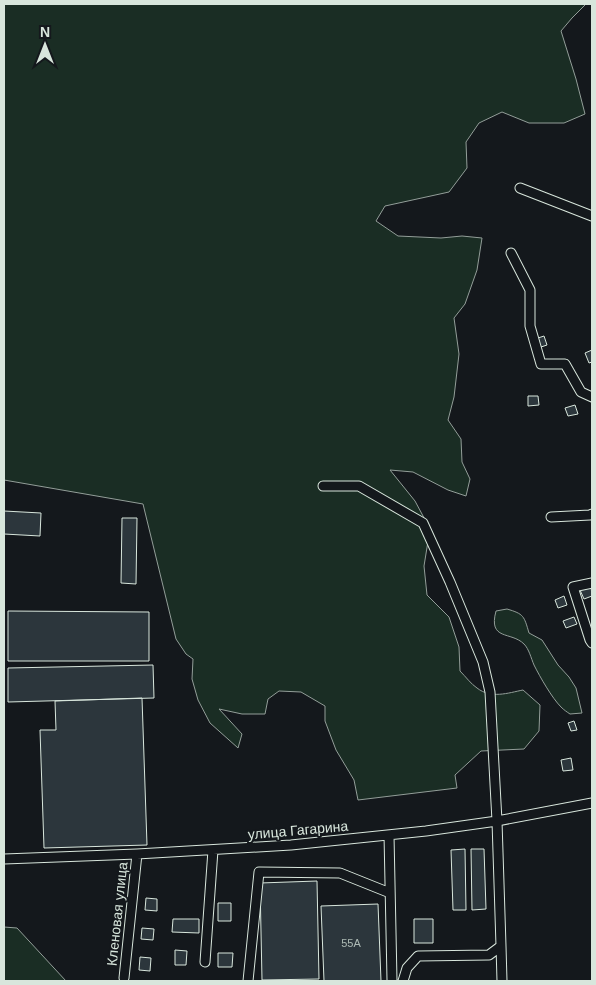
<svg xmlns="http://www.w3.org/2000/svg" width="596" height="985" viewBox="0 0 596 985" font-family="Arial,sans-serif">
  <rect width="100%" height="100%" fill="#14181c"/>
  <path fill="#1a2d24" stroke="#939e99" d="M4,4H586L572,18L561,31L576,79L585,114L564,123H529L502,112L479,123L466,142L467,168L449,192L385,206L376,221L398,236L441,238L462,236L482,238L477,270L465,304L454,318L459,354L454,397L448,420L461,439L462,462L470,479L466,496L448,490L413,472L390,470L415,501L430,529L424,566L427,595L449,617L459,647L460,671C466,677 471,684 477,688C491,699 508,693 523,690L540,705L539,731L524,749L481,751L455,775L457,788L358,800L354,780L336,750L325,721V706L301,692L279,691L268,699L265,714H242L219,709L242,734L238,748L210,723L198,700L192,679L193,659L186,654L176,639L143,504L4,480Z
    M507,609C524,614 524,616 529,633L542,640L558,665L569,677L576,688L582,713L570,714C567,712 564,710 561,707C552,698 540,677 534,665C531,658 529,649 524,644C511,631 488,641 496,611Z
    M4,927L17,928L66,981H4Z"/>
  <path fill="#2c363c" stroke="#d8e6dc" d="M544,336L547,345L538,348L535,339Z
    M592,350V362L589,363L585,353Z
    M528,396H538L539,405L528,406Z
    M575,405L578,414L568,416L565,408Z
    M4,511L41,513L40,536L4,534Z
    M122,518H137L136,584L121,583Z
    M591,586L592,596L584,599L580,590Z
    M564,596L567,605L558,608L555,600Z
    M8,611L149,612V661H8Z
    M574,617L577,624L566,628L563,621Z
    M153,665L154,698L8,702V668Z
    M142,698L147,845L44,848L40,730H56L55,701Z
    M574,721L577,730L571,731L568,723Z
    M571,758L573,770L563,771L561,760Z
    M465,849L466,910H453L451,850Z
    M471,849H484L486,909L472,910Z
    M317,881L319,979L262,980L260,883Z
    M146,898L157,899V911L145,910Z
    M218,903H231V921H218Z
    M378,904L381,981H324L321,906Z
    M173,919H199V933L172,932Z
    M414,919H433V943H414Z
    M142,928L154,929L153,940L141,939Z
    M175,950L187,951L186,965H175Z
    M218,953H233L232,967H218Z
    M140,957L151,958L150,971L139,970Z"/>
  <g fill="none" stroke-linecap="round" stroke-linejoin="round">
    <g stroke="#d8e6dc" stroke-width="11">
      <path id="minor" d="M520,188L592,216
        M511,253L530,290V326L541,364H565L581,392L592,397
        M323,486H359L423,523L450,582L483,662L490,692L497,821L501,946L489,955L418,956L407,968L403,981
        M551,517L590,515L592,514
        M592,583L573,587L590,640L592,643
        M389,835L392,980
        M4,859L137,854L291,845L426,831L497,821L592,803
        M501,946L502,981
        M205,962L213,850
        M124,978L137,854
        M248,981L259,872L340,873L390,893"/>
    </g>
    <use href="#minor" stroke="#14181c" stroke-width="9"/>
  </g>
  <g text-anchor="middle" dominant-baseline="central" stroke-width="4" stroke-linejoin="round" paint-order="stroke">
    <g font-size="11" fill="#adbab4">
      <text x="351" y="943">55А</text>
    </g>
    <g font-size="14" fill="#d8e6dc" stroke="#14181c">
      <text transform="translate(298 830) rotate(-5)">улица Гагарина</text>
      <text transform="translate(117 914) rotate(-84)">Кленовая улица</text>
    </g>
  </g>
  <rect width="596" height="985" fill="none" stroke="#d8e6dc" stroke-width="10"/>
  <g transform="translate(45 45)" stroke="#14181c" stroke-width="4" paint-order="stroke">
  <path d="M0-4L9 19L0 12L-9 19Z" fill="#d8e6dc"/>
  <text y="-8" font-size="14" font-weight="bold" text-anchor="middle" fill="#d8e6dc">N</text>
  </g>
</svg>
